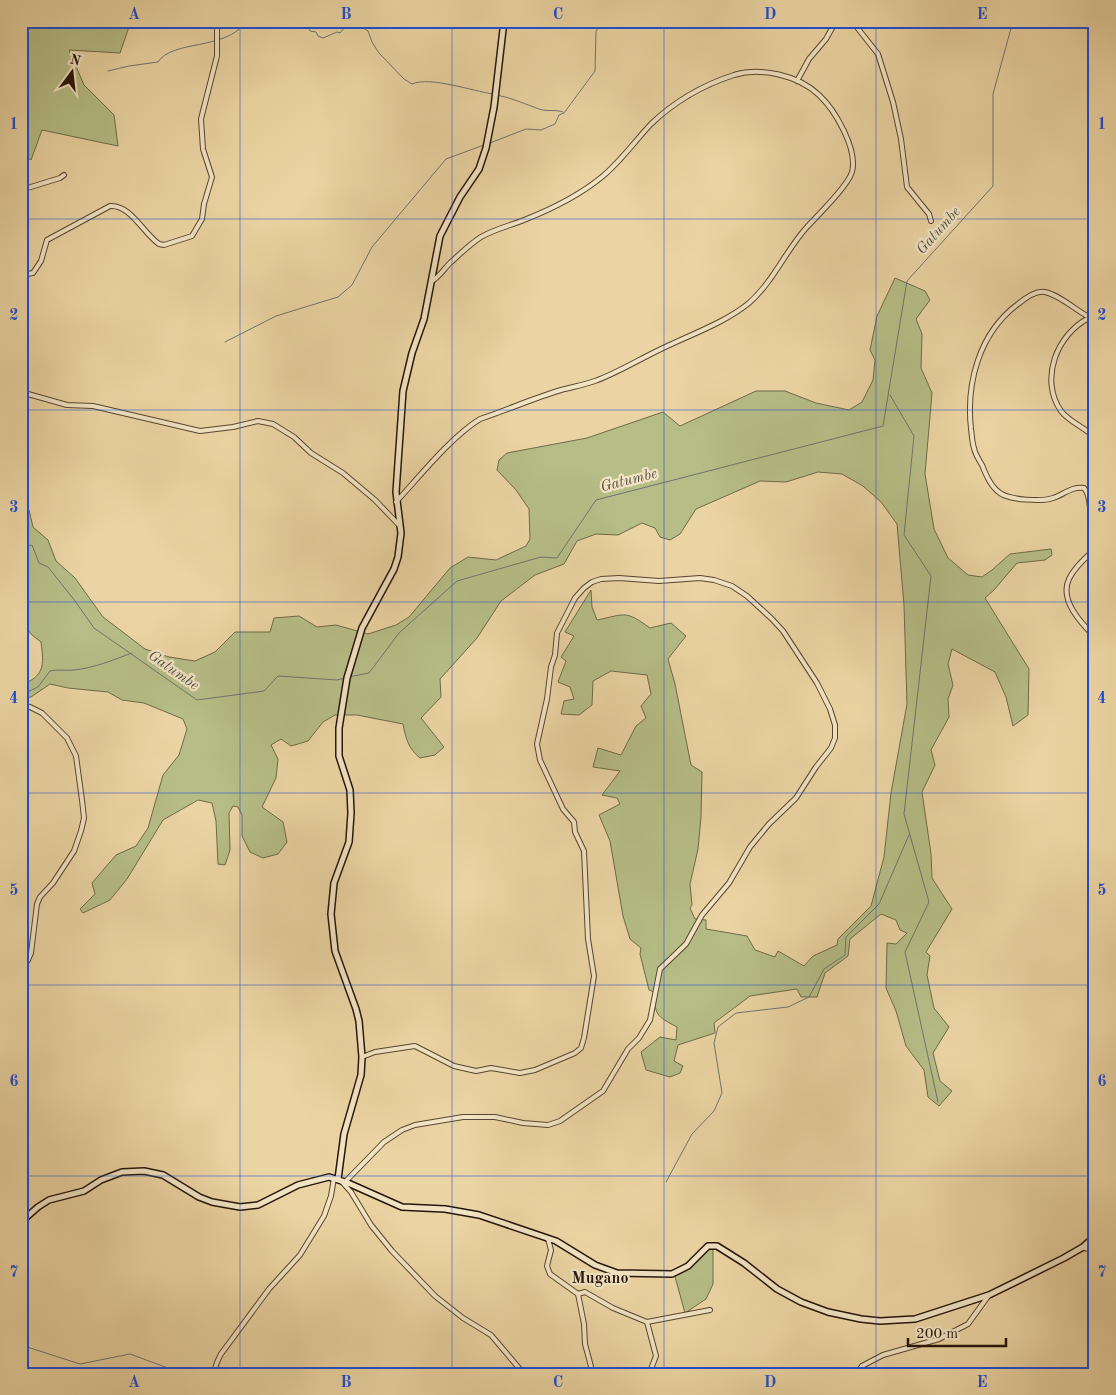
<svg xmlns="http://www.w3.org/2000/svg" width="1116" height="1395" viewBox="0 0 1116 1395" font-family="'Old Standard TT',serif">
  <rect width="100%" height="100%" fill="#ebd4a3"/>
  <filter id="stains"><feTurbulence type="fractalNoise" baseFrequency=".004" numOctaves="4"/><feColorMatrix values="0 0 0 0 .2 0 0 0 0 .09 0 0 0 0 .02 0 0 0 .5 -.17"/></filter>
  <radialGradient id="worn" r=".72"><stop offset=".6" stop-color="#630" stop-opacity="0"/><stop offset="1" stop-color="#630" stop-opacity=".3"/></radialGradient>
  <path fill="#b6bd86" stroke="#6e6a48" d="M21,21H131L120,53L69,50L84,85L114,115L118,146L42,130L31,160L21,153Z
    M895,278L925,291L930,300L916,319L922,334L921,368L932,393L925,474L934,529L948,558L968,575L982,577L992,570L1010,554L1051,549L1052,555L1045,560L1017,563L994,590L985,598L1029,669L1028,715L1013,726L1006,697L995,672L952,649L948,664L953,685L948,699L949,717L931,750L935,765L922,792L931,854L932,878L952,909L926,952L930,956L927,975L934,1008L949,1027L933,1053L940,1081L952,1091L939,1106L928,1097L924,1070L906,1046L896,1011L886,988L887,943L896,944L907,933L900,930L896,920L881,914L850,939L848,956L825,973L817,997H801L797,989L750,996L714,1023L715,1033L678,1045L674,1061L683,1066L680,1073L670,1077L646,1070L641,1052L660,1037L676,1040L677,1027C656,1016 655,1015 654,992L649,990L640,954L641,948L630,939L623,916L610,841L599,815L620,804L617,798L602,795L620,771L593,767L598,748L621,755L636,726L646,718L641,706L651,694L647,675L611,671L593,681L592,705L579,715L561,714L564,701L574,699L570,687L558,682L566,661L561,657L574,636L565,632L591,590L592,607L597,620C626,614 625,610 650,628L671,623L686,636L668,659L675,684L691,765L702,772L701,817L698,849L690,884L692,905L690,908L695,919L706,920V929L747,936L755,950L775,957L778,951L804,966L813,956L837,945L838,939L871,906L884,857L891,793L907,704L904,605L897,524L881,502L863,486L842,474L818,472L786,482L760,481L696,509L680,534L670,540L660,537L655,528L642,523L618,535L596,534L577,541L564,564L535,575L501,601L477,638L440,679L441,697L421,718L444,747L435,755L420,758C408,748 406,739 403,724L357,715H335L323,722L308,741L291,746L281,739L271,745L278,759L276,778L262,807L283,822L287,842L278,854L263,858L250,852L242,836V815L238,807L233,806L229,813L230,850L225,865L218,864L216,821L212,803L198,800L163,820L127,879L110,900L83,913L80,909L95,894L92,883L116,855L136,846L148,828L163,775L179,755L187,729L183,719L144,703L122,700L108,692L68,688L50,684L31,697L21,699V685C45,676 44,665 41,642L32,635L21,622V511L29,510L33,527L48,540L56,561L75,578L103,617L145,649L169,657L195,661L215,652L235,632H270L274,618L299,616L317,627L336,625L368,634L396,625L409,617L450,568L468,557L496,560L526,546L530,539L529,509L516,490L497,470L499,460L507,453L587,438L663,412L680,426L756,391H785L816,403L849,410L862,402L873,380L875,360L870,350L877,316Z
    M713,1247V1284L706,1299L685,1313L674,1273L685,1270L708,1248Z"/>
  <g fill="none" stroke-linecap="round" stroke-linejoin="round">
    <path stroke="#6d756e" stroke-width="1" d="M286,21C294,23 300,27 308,27L310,31L316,32L318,36L323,38L337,32L340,33L345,27L357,24L368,31L372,42L379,53L404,79L412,84C430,76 472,91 493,94
      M108,71L129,66L158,62C172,40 224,50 244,24V21
      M497,95C512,98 525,104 539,109C547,112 555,109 563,112
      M490,143L526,129L541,130L555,124L559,115L564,113L595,71L596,31L603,21
      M225,342L276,316L338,297L352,285L372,247L446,159L484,145
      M890,395L914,436L904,535L931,576L904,814L929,902L905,952L938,1102
      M21,544L24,547L32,545L39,563L48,567L75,601L94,628L197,700L264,691L278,676L337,680L345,678
      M349,677L369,673L399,633L457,581L541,557L557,558L596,500L883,426L907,281L993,186V94L1013,21
      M21,695L38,687L50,671C58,669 65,671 74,670C94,668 113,660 132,653
      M666,1182L692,1134L714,1111L722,1093L714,1043L718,1027L736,1013L788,1007L809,997L824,969L845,955L846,937L879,904L909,835
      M21,1345L80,1364L130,1354L184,1374
      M217,1374L223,1371L232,1374"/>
    <g stroke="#574630" stroke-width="6">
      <path id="minor" d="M852,21L878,54L893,102L901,139L907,187L929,214L931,221
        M797,81L809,59L826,39L836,21
        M21,190L60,178L64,175
        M21,275L33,273L41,261L47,240L110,206C130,204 144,234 159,244L164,245L192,236L202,219L204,204L212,177L203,149L201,119L217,56V21
        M1089,318C1057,334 1039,379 1061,411C1069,422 1085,427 1095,438
        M1095,320C1079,314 1063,296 1045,292C1036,290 1024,299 1018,304C979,333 966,383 971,429C972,435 972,442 974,448C975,454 979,460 982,465C986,475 991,487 1000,493C1010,500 1042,502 1053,498C1063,495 1072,486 1084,488C1093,498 1087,514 1095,525
        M21,392L67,405L93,406L200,431L233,427L258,421L273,424L294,437L311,453L343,473L375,500L399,525
        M396,502C420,476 451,437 480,419C507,410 534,398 561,390C572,387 584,385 595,381C617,373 638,360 659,350C689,335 723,324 749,303C773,282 786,250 807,227C818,215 848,186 852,172C858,149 835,110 819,95C798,75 761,67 734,75C703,85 674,102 651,124C635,141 621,161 603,176C579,196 552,209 524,220C509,226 495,229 481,237C470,244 460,254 450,263C444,269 440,276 432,281
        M1095,549C1086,557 1074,568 1069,579C1059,600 1081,623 1095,637
        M21,705L30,707L42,713L67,738L76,756L82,800L84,818L81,831L74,851L53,883L40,897L37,904L31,953L28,960L21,971
        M1095,1032L1092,1041L1095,1053
        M342,1182L351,1192L371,1225L392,1251L435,1296L463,1318L491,1335L524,1374
        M345,1182L384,1142L402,1130L415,1125L463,1117H495L523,1123L548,1125L560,1121L603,1091L628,1049L639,1038L650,1020L660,969L686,944L702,915L729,883L750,847L769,824L796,798L816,767L831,748L835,738V725L830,709L817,683L783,631L772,619L747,596L732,586L714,580L700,578L659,581L619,578L601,579L592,582L584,588L575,598L557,633L555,655L551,667L547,699L537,744L540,760L563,809L574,822L575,832L584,851L588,939L594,976L584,1038L581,1048L575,1053L535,1070L520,1073L491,1068L476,1071L454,1066L415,1046L375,1052L362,1057
        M548,1239L551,1250L547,1266L550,1274L578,1294L584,1324L585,1344L593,1374
        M578,1294L585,1292L613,1308L647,1322L710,1310
        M647,1322L656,1356L649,1374
        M215,1374C214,1366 218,1360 221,1354L269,1289L300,1255L324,1216L331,1196L334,1178
        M856,1374L862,1366L883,1355L939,1339L968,1324L989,1295"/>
    </g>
    <g stroke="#574630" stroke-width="7">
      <path id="tertiary" d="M1083,1247L1095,1251"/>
    </g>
    <g stroke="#26160a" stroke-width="8">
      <path id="secondary" d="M338,1179L344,1134L361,1075L362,1057L359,1021L356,1009L335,951L331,914L334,883L349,842L351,813L350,790L339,756V728L347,678L362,628L394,569L398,557L401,533L396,492L403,391L412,353L424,319L440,236L460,197L479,169L486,148L494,107L504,21
        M21,1222L38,1207L49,1200L84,1191L101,1180L122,1172L144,1171L163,1175L199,1197L212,1202L240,1207L258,1205L298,1185L329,1177L348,1183L402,1207L445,1209L479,1215L556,1241L595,1265L617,1273L672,1274L688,1266L708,1246H717L744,1263L777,1289L801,1302L828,1312L861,1319L880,1321L915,1319L989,1295L1064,1258L1083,1247L1095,1236"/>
    </g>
    <use href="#minor" stroke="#f2e3c3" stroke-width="4"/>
    <use href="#tertiary" stroke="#f2e3c3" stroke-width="4.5"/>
    <use href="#secondary" stroke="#f2e3c3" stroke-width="5"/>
  </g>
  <path fill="none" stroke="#1d4ed8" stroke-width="1" stroke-opacity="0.55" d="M240,21V1374M452,21V1374M664,21V1374M876,21V1374M21,219H1095M21,410H1095M21,602H1095M21,793H1095M21,985H1095M21,1176H1095"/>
  <g text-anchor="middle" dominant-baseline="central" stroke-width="4.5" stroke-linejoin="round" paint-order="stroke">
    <g font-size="15" font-style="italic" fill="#4f4e44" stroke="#f2e3c3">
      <text transform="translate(939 231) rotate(-48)">Gatumbe</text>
      <text transform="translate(629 481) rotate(-14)">Gatumbe</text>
      <text transform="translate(173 671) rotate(35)">Gatumbe</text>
    </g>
    <g font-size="16" font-weight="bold" fill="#26160a" stroke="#f2e3c3">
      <text x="600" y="1279">Mugano</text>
    </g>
  </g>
  <rect width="1116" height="1395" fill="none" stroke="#ebd4a3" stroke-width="55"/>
  <g transform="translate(72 72) rotate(15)" stroke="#f2e3c3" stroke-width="4" paint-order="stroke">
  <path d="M0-4L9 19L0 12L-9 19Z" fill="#26160a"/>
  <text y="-8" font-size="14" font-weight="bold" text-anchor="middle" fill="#26160a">N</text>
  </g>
  <path d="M908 1338v8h98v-8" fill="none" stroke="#26160a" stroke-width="2.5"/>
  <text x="916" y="1338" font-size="15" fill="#26160a" stroke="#f2e3c3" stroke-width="4" paint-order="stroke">200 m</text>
  <rect x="28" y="28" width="1060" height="1340" fill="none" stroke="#1d4ed8" stroke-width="2"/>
  <g font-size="16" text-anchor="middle" font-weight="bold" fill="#1d4ed8">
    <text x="134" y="19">A</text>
    <text x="346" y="19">B</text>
    <text x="558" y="19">C</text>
    <text x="770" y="19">D</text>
    <text x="982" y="19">E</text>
    <text x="14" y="129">1</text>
    <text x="1102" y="129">1</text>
    <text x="14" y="320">2</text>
    <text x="1102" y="320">2</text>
    <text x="14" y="512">3</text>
    <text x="1102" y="512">3</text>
    <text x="14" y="703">4</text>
    <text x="1102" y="703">4</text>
    <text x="14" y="895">5</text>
    <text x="1102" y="895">5</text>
    <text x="14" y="1086">6</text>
    <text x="1102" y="1086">6</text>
    <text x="14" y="1277">7</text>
    <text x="1102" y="1277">7</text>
    <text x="134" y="1387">A</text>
    <text x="346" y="1387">B</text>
    <text x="558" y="1387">C</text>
    <text x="770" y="1387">D</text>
    <text x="982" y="1387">E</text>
  </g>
  <rect width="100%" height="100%" filter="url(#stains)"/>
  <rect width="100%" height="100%" fill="url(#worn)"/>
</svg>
